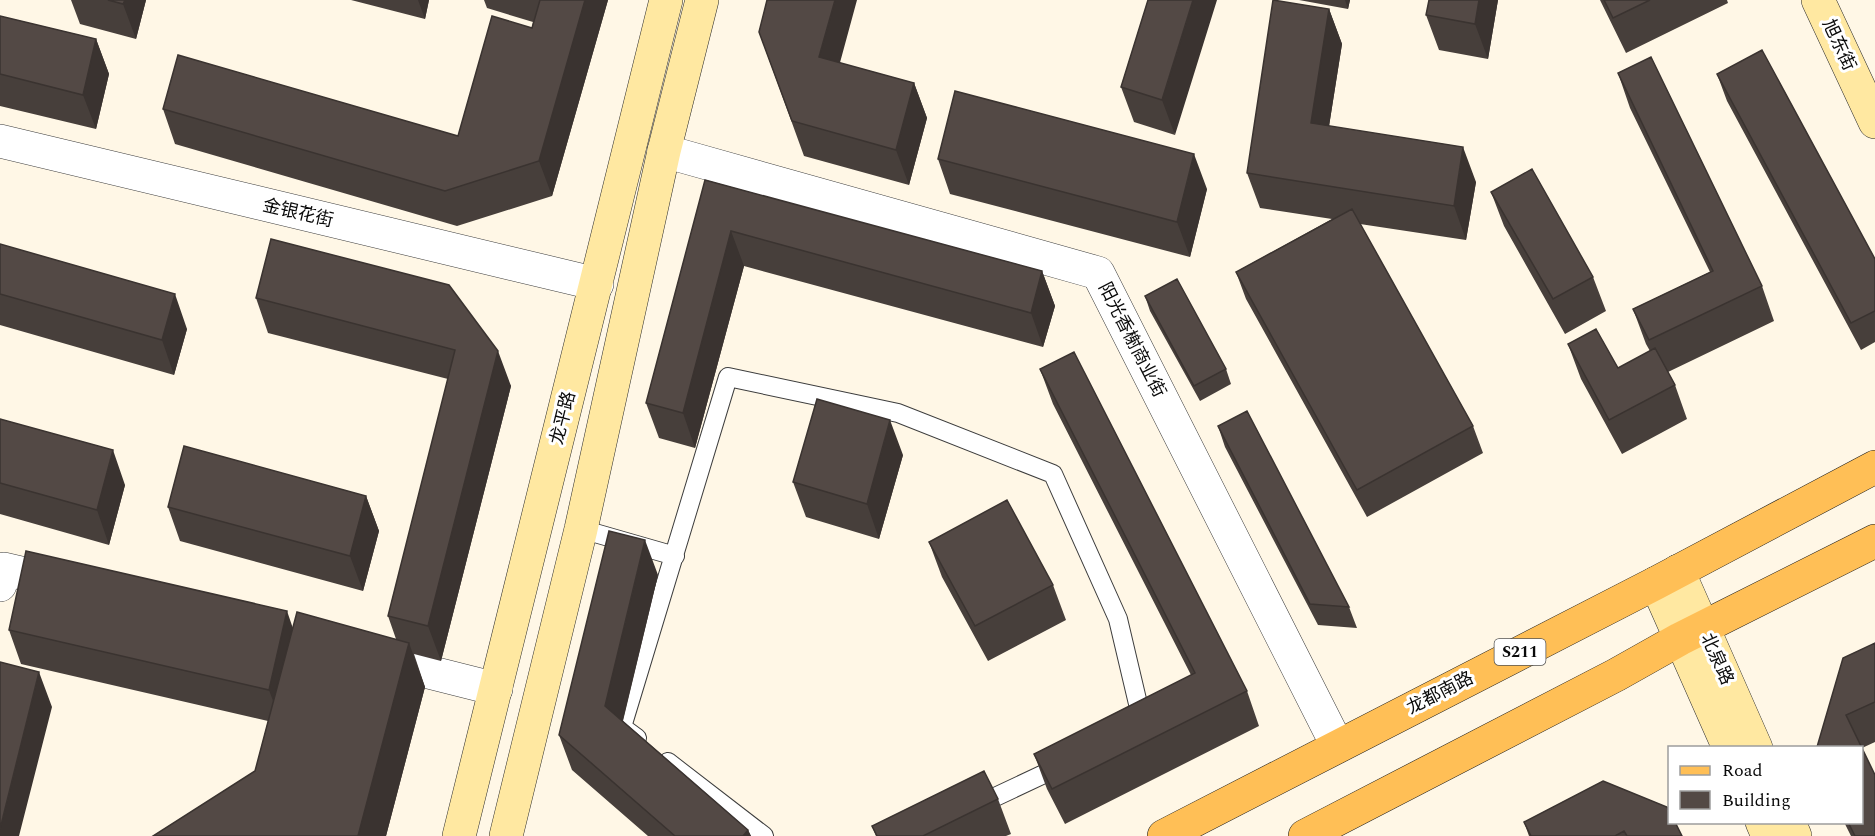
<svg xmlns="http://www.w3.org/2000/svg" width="1875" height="836" viewBox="0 0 1875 836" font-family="Spectral,'Noto Sans SC',serif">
  <rect width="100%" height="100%" fill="#fff7e6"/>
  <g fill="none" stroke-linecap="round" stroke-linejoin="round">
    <g stroke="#3d3d3d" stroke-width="20">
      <path id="lane" d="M581,529L675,556
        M637,738L622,727L728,377L898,413L1053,474L1118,619L1143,725
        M668,762L764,836
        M976,806L1063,765"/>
    </g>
    <g stroke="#3d3d3d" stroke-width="34">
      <path id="street" d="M0,141L597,284
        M664,151L1098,273L1337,745
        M0,585L4,569L64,583
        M377,659L496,689"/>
    </g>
    <g stroke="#2c2c2c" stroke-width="34">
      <path id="secondary" d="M1818,0L1875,122
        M1678,571L1756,748
        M1656,583L1729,748
        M1762,822L1768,836
        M1789,822L1795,836
        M459,836L666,0
        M506,836L581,529L664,151L702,0"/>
    </g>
    <g stroke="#1b1b1b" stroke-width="34">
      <path id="primary" d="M1164,836L1656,583L1875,467
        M1305,836L1616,675L1680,639L1875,541"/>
    </g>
    <use href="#lane" stroke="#fff" stroke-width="18"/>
    <use href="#street" stroke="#fff" stroke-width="33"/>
    <use href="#secondary" stroke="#ffe8a1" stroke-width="33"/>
    <use href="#primary" stroke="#ffbf56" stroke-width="33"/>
  </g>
  <path fill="#473f3b" d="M71,0H146L136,39L80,24Z
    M351,0H429L425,19Z
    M484,0H608L552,196L457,226L175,144L163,109L458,136L532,28L533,22L487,8Z
    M1148,0L1175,135L1134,122L1121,87Z
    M1299,0H1350L1348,9Z
    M1429,0H1498L1488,59L1439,50L1426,15Z
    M1600,0H1727L1728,3L1626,53Z
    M1329,9L1342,44L1329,126L1476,182L1466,240L1360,224L1473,426L1483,453L1367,517L1246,299L1236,272L1332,219L1260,208L1247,173Z
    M0,16L96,39L109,74L96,129L0,106Z
    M759,32L840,63L914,83L927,118L909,185L804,156Z
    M1618,73L1762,286L1774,321L1668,372L1675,385L1687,419L1622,454L1581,379L1568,344L1618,368L1650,351L1646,344L1633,309L1710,272L1630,108Z
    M1717,74L1875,259V342L1861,350L1727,101Z
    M938,159L1207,189L1190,257L950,194Z
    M705,180L1042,271L1055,306L1043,347L744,266L695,448L659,438L646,403Z
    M1491,192L1593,277L1606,311L1565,334L1504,226Z
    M0,244L187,329L174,375L0,325Z
    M449,285L511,386L441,661L414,654L425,687L386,836H153L255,771L268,721L21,664L9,630L293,628L396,639L388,616L448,379L268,333L256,298Z
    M1145,296L1226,369L1231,384L1200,401L1150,311Z
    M1040,369L1247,691L1259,726L1065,824L1047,789L1034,754L1191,675L1053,404Z
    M0,419L125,485L109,545L0,514Z
    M1218,426L1349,607L1357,628L1318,625L1225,447Z
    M903,455L879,539L806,517L793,482Z
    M366,496L379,531L363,591L180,541L168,507Z
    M929,542L1053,585L1066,620L988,661L942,577Z
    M658,575L623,721L748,830L751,836H648L572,770L559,735Z
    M1875,643V742L1862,748L1875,836H1851L1844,822H1862L1817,747Z
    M998,799L1011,834L1006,836H876L872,826Z
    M1524,822L1682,836H1529Z"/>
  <path fill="#3a3330" d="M125,0H146L136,39L123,4Z
    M418,0H429L425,19Z
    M585,0H608L552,196L539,161Z
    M835,0H857L832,92L819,57Z
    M1193,0H1217L1175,135L1162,100Z
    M1345,0H1350L1348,9Z
    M1479,0H1498L1488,59L1475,24Z
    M1329,9L1342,44L1324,158L1311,123Z
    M96,39L109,74L96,129L83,95Z
    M914,83L927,118L909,185L896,150Z
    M1463,147L1476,182L1466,240L1454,206Z
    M1194,154L1207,189L1190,257L1177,222Z
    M731,231L744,266L695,448L683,413Z
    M1042,271L1055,306L1043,347L1031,313Z
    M175,294L187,329L174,375L162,340Z
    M498,351L511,386L441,661L428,626Z
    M890,420L903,455L879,539L867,504Z
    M113,450L125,485L109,545L97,510Z
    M366,496L379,531L363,591L350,556Z
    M645,540L658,575L618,740L605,706Z
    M287,611L299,646L282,725L269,690Z
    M409,643L425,687L386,836H358Z
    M39,672L52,707L19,836H0V829Z
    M748,830L751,836H743Z"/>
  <path fill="#534945" stroke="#3a3330" stroke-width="1.5" d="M108,0H125L123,4Z
    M540,0H585L539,161L445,191L163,109L178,55L458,136L492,16L532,28Z
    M767,0H835L819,57L914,83L896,150L792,121L759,32Z
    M1148,0H1193L1162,100L1121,87Z
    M1273,0L1329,9L1311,123L1463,147L1454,206L1247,173Z
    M1429,0H1479L1475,24L1426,15Z
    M1604,0H1650L1613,18Z
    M0,16L96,39L83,95L0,74Z
    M1762,50L1875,259V311L1851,323L1717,74Z
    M1651,57L1762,286L1649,340L1633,309L1713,271L1618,73Z
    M955,91L1194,154L1177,222L938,159Z
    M1532,169L1593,277L1553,299L1491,192Z
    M705,180L1042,271L1031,313L731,231L683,413L646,403Z
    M1352,209L1473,426L1357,490L1236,272Z
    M271,239L449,285L498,351L428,626L388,616L455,350L256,298Z
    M0,244L175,294L162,340L0,294Z
    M1177,279L1226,369L1194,386L1145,296Z
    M1596,329L1618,368L1655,348L1675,385L1609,420L1568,344Z
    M1074,352L1247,691L1052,789L1034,754L1195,673L1040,369Z
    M817,399L890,420L867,504L793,482Z
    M1247,411L1349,607L1310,604L1218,426Z
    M0,419L113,450L97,510L0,483Z
    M184,446L366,496L350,556L168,507Z
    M1007,500L1053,585L975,626L929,542Z
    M609,531L645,540L605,706L748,830L743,836H675L559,735Z
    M26,551L287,611L269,690L9,630Z
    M297,612L409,643L358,836H153L255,771Z
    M1875,643V702L1846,715L1875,775V836H1855L1848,822H1862V747H1817L1843,658Z
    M0,662L39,672L0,829Z
    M984,771L998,799L923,836H877L872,826Z
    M1603,781L1667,807L1670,812V822H1675L1682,836H1627L1624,831L1615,836H1531L1524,822Z"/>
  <g text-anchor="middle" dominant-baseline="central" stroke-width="6" stroke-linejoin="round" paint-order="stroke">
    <rect fill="#fff" stroke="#545454" stroke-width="1.5" x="1494.5" y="639" width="51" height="26" rx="4.5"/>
    <g font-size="16" font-weight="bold" fill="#0a0a0a">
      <text x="1520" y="652">S211</text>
    </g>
    <g font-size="18" fill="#0a0a0a" stroke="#fff">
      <text transform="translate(1839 45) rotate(65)">旭东街</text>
      <text transform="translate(298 213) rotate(13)">金银花街</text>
      <text transform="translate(1132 340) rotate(63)">阳光香榭商业街</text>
      <text transform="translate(563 418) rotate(-76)">龙平路</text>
      <text transform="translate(1717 659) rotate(66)">北泉路</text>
      <text transform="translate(1440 693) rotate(-27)">龙都南路</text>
    </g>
  </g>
  <rect x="1668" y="746" width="195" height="78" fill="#ffffff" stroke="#9d9d9d" stroke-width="1.5"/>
  <rect x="1680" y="766" width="30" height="9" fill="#ffbf56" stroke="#9d9d9d" stroke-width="1.5"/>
  <text x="1722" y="776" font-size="18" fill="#0a0a0a">Road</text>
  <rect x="1680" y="791" width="30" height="18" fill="#534945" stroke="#9d9d9d" stroke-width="1.5"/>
  <text x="1722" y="806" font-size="18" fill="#0a0a0a">Building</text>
</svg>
